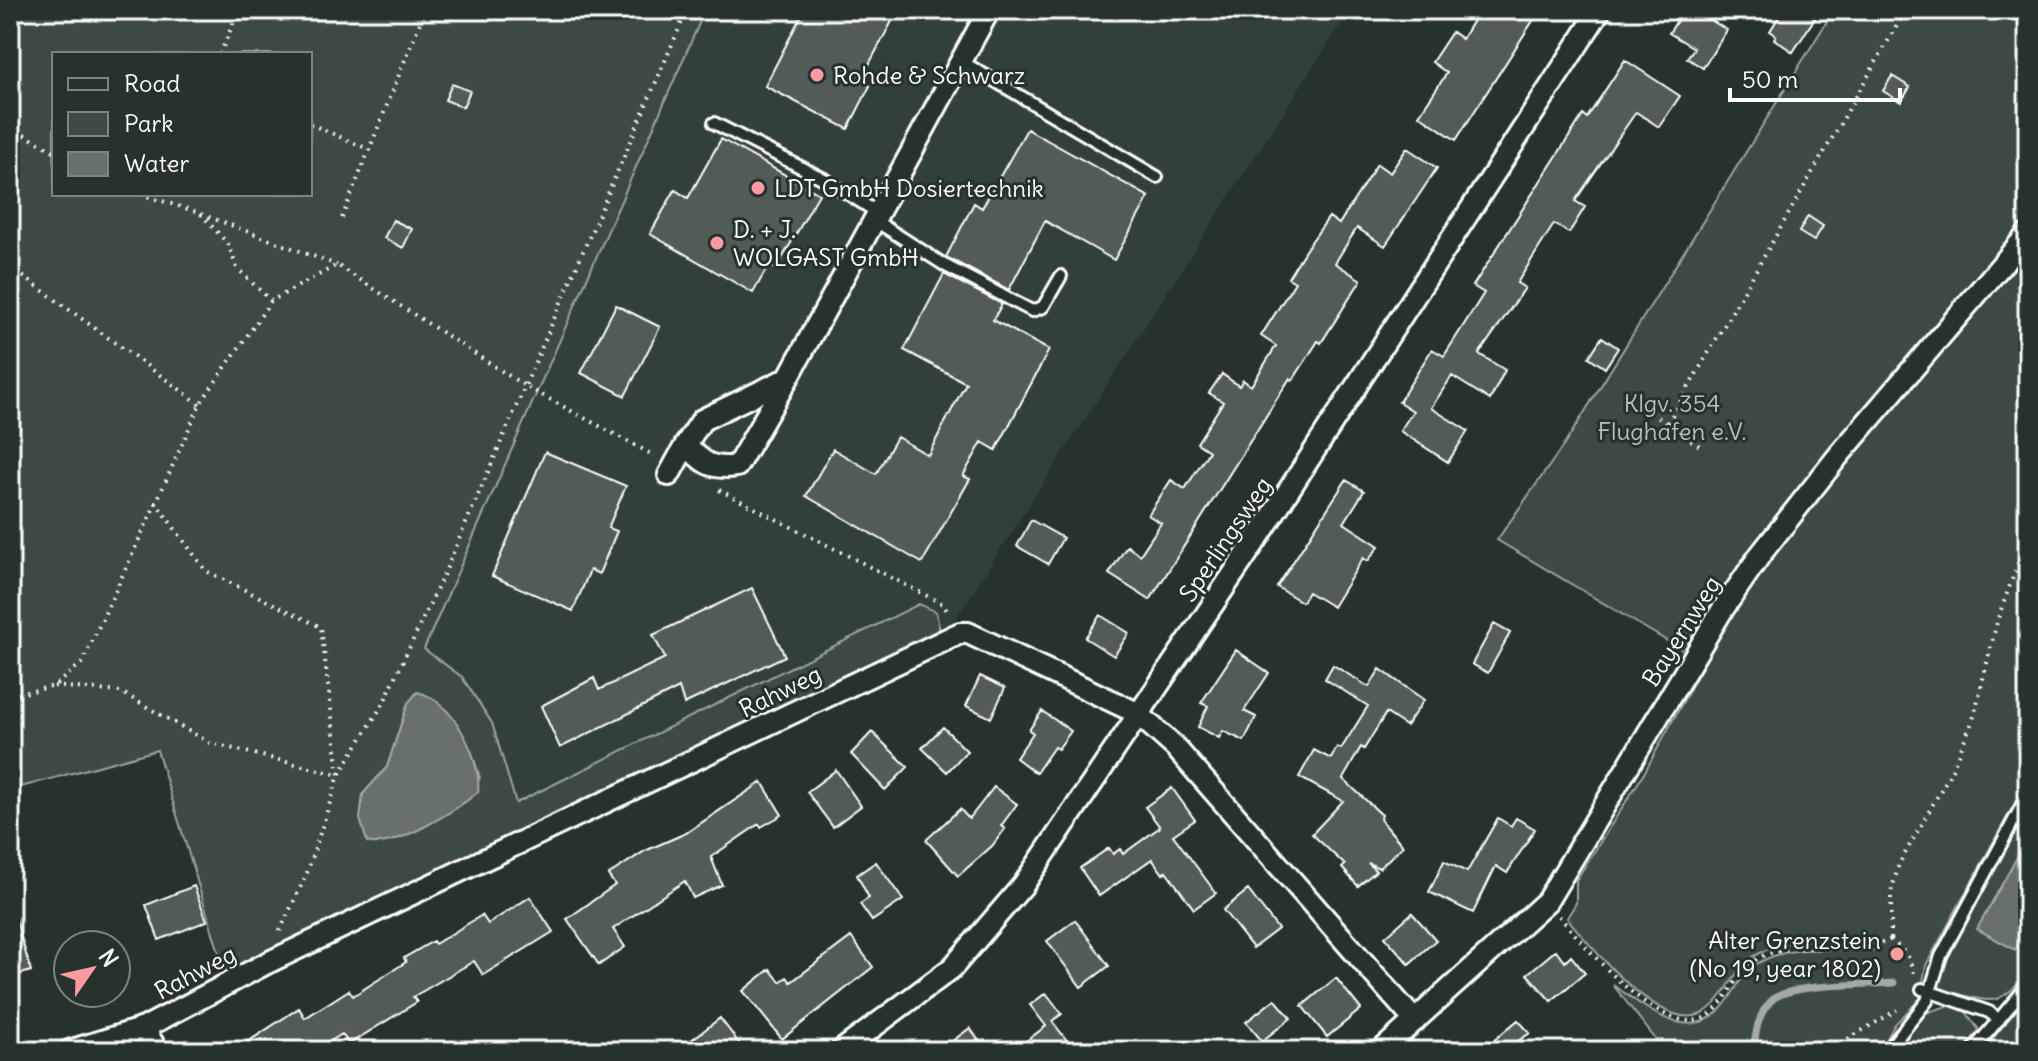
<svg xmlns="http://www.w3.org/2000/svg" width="2038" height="1061" viewBox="0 0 2038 1061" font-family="Delius,sans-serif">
  <rect width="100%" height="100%" fill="#26332d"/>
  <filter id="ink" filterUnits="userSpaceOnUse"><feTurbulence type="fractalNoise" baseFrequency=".0125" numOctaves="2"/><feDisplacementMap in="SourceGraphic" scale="16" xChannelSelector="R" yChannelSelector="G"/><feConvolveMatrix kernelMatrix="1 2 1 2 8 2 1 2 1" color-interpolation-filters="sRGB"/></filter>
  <g filter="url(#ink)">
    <path fill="#333f3a" d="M705,10H1350L954,621L511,814L419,659Z"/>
    <path fill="#3e4944" stroke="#9ea4a2" stroke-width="2" fill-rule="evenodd" d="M10,10H705L424,649L462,677L492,723L516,803L919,604L936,612L940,631L366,906L228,982L157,750L10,790ZM54,54H310V194H54ZM408,703L471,750L480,778L442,815L395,840L363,794L387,767Z
      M1834,10H2028V779L1926,965L1920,999L1895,1024L1880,1051H1665L1613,985C1649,1009 1693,1050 1728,1000C1739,984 1744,969 1764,960C1799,943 1843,952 1880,950L1877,944C1841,941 1795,936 1762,952C1732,966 1732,991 1709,1009C1668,1044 1590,945 1567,918L1576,903V880L1643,775L1704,663L1497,540L1566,442Z
      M2028,803V972C1996,1012 1990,1000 1944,991L1938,987L1943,958Z
      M2028,995V1051H1983Z
      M1950,1005L1966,1012L1979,1030L1963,1051H1890L1922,1014Z"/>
    <path fill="#67706c" stroke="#a4a9a7" stroke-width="2" d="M417,692C452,699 482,758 478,792C458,809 392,851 367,842L360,819L363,794L387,767L408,703Z
      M2021,850L2028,854V926L2015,950L1977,929Z"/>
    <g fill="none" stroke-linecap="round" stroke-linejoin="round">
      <path stroke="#a4a9a7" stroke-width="7" d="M1754,1051C1755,1033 1758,1013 1772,1000C1790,983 1868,985 1894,983"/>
    </g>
    <path fill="#515c57" stroke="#fff" stroke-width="2" d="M804,10H898L860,81L870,86L848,129L765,86Z
      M1479,10H1526L1536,16L1456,140L1419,115L1447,73L1432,62L1452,32L1462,39Z
      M1684,10H1694L1727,30L1703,68L1687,58L1694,48L1669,33Z
      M1783,10H1820L1793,52L1774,39L1776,35L1770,31Z
      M1625,60L1680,96L1659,127L1636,112L1575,201L1585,207L1569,233L1554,224L1517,283L1525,288L1479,354L1505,370L1490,400L1452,376L1431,408L1468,431L1448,462L1400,431L1413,411L1399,402L1432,349L1444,356L1484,293L1473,286L1583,115L1587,118Z
      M1892,76L1910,87L1901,102L1883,91Z
      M452,84L470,91L463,107L445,100Z
      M1027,129L1149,197L1114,260L1045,221L1009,290L946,257L974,203L982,208Z
      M721,139L819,194L776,269L769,265L753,293L650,234L675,190L688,198Z
      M1407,148L1437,168L1385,246L1357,228L1335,263L1361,280L1321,343L1318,341L1293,380L1290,378L1150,600L1109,574L1127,546L1140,555L1161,523L1148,515L1171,480L1185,489L1209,451L1197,443L1223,402L1209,393L1222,374L1239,386L1243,380L1251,386L1276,346L1261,336L1295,282L1288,278L1306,249L1329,217L1339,224L1377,164L1390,173Z
      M1808,216L1823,226L1814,241L1799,232Z
      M393,220L412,229L403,248L384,238Z
      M944,274L1002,304L993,320L1049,350L996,450L982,442L963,476L970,479L922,563L806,496L833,449L876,474L897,437L928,455L966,383L904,350Z
      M616,305L660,327L625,396L581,373Z
      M1602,337L1618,348L1605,368L1589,357Z
      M545,452L626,486L608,528L617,531L599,574L590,570L573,611L492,576Z
      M1346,480L1364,491L1344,523L1379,546L1368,561L1363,558L1333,607L1308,592L1302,602L1277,587Z
      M1031,520L1063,538L1048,564L1017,546Z
      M752,588L785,656L684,704L679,688L560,748L541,706L594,678L599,690L665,658L653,635Z
      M1100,615L1129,633L1114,656L1085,638Z
      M1494,624L1510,633L1488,673L1472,664Z
      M1236,650L1269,673L1244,711L1256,717L1244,741L1223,731L1219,738L1198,727L1208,706L1201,703Z
      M1333,665L1369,687L1380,669L1424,700L1406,726L1386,713L1364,749L1361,747L1343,779L1382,815L1380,819L1403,846L1379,868L1368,863L1376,871L1358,886L1342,868L1345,865L1312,834L1343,801L1299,777L1314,750L1331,759L1337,747L1341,749L1368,706L1325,679Z
      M980,676L1005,688L991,718L966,706Z
      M1042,711L1071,731L1058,749L1054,747L1036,773L1016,758L1033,733L1029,730Z
      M943,727L967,751L947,772L922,748Z
      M872,732L908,767L885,790L851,754Z
      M836,770L861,806L833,827L807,792Z
      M762,782L782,815L761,827L759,824L711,857L722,885L693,898L685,881L613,929L625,947L599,965L567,919L615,885L608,875L645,851L686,833Z
      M994,787L1017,804L1001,826L1005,829L992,846L958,876L926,840L960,809L969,819Z
      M1172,788L1195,820L1173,835L1216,893L1194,909L1166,871L1163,874L1152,859L1099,896L1080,868L1109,848L1113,854L1120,849L1123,854L1160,827L1145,807Z
      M1498,818L1511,826L1516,818L1535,829L1507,873L1496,866L1473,913L1429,892L1444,861L1467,872Z
      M876,862L903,900L872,921L860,904L869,898L857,875Z
      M194,886L207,921L159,940L146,905Z
      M1248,890L1278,929L1253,948L1223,910Z
      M530,897L553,932L483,975L474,961L413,997L417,1002L349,1044L342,1034L315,1051H234L299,1008L305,1018L349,990L353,996L406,962L404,958L433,941L435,944L482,915L488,924Z
      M1412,913L1436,940L1409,964L1385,937Z
      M15,917L31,971L10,977V918Z
      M1075,920L1109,966L1081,987L1047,941Z
      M851,937L873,967L782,1039L743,991L770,969L780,982L787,977L791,982Z
      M1556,950L1565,962L1571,956L1585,973L1551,1001L1527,974Z
      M1336,978L1361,1009L1327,1037L1302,1006Z
      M1046,993L1062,1014L1052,1021L1075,1051H1013L1046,1026L1030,1005Z
      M1275,999L1291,1018L1262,1041L1246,1022Z
      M720,1018L745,1051H676L702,1032Z
      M1518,1020L1530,1033L1503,1051L1494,1040Z
      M970,1028L986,1051H939Z"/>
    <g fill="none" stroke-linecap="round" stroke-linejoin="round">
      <g stroke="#fff" stroke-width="16">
        <path id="service" d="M961,61L1157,177
          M714,123L826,180L878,213
          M874,220L946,266L1032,311L1043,307L1061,276
          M1922,989L1989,1012L1999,1020
          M1887,1051L1927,1001L1941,956L2028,794
          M1972,1051L2028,985"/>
      </g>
      <g stroke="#fff" stroke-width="26">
        <path id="minor" d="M788,378L737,466C712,470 702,463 686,444L702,420L788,378L989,10
          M669,475L686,444
          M144,1028L157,1051
          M69,1051L144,1028L265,964L960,633H968L1137,713L1175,747L1415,1021
          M841,1051L952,968L1024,884L1259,536L1600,10
          M1381,1051L1547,901L1721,612L1760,555L1839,455L2028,234"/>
      </g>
      <path stroke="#fff" stroke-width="4" stroke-dasharray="2 6" stroke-linecap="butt" d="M220,54L239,10
        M310,124L368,149
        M10,127L54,151
        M140,194L200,213L228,244L237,268L271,301L337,265L525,386L655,456
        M201,214L337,265
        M342,218L425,10
        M10,267L200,404
        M271,301L200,404L156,503L206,571L321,627L339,775L307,873L279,933
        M1638,404L1704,449
        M1668,423L1906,10
        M719,490L943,604L949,614
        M54,686L121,692L210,743L339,775L383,704L448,565L687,10
        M10,696L54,686L82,663L156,503
        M1559,916C1584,944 1669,1052 1713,1012C1733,993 1737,966 1765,955C1802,941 1865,955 1891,939
        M1891,939V892L1899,864L1950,774L1973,720L1998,618L2028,536
        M1891,939L1908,956L1915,976
        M1827,1051L1897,1010"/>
      <use href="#service" stroke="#26332d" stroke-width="10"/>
      <use href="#minor" stroke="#26332d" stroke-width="20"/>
    </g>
  </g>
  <g fill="#ff9aa2" stroke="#26332d" stroke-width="3">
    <circle cx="817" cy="75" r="8"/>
    <circle cx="758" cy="188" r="8"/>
    <circle cx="717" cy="243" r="8"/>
    <circle cx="1897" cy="954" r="8"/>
  </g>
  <g text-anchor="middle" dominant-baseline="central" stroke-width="6" stroke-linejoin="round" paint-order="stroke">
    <g font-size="24" fill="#fff" stroke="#26332d" text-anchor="start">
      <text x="833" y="75">Rohde &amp; Schwarz</text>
      <text x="774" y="188">LDT GmbH Dosiertechnik</text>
      <text x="733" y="229">D. + J.<tspan x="733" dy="28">WOLGAST GmbH</tspan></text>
      <text x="1881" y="940" text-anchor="end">Alter Grenzstein<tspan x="1881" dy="28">(No 19, year 1802)</tspan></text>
    </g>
    <g font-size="24" fill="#bbbfbe" stroke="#26332d">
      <text x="1672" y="403">Klgv. 354<tspan x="1672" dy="28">Flughafen e.V.</tspan></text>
    </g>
    <g font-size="24" fill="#fff" stroke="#26332d">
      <text transform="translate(1225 539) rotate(-56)">Sperlingsweg</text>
      <text transform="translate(1681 631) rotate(-58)">Bayernweg</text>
      <text transform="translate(780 691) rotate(-26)">Rahweg</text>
      <text transform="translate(195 972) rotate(-28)">Rahweg</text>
    </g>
  </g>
  <rect width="2038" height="1061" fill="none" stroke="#26332d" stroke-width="40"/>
  <rect x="20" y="20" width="1998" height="1021" fill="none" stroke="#fff" stroke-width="3" filter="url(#ink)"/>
  <rect x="52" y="52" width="260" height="144" fill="#26332d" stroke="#7d8581" stroke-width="2"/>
  <rect x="68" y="78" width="40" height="12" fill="#26332d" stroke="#7d8581" stroke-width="2"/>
  <text x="124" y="92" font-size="24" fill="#ffffff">Road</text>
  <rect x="68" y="112" width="40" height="24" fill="#3e4944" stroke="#7d8581" stroke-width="2"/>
  <text x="124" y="132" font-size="24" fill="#ffffff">Park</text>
  <rect x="68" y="152" width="40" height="24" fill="#67706c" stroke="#7d8581" stroke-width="2"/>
  <text x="124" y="172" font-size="24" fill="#ffffff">Water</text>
  <g transform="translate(92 969) rotate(56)"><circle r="38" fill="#26332d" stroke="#7d8581" stroke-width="2"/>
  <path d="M0-6L14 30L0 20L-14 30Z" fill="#ff9aa2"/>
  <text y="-12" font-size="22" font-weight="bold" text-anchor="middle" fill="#ffffff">N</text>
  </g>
  <path d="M1730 88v12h170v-12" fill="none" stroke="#ffffff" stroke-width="4"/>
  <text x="1742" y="88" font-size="24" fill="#ffffff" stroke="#26332d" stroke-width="6" paint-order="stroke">50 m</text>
</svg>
